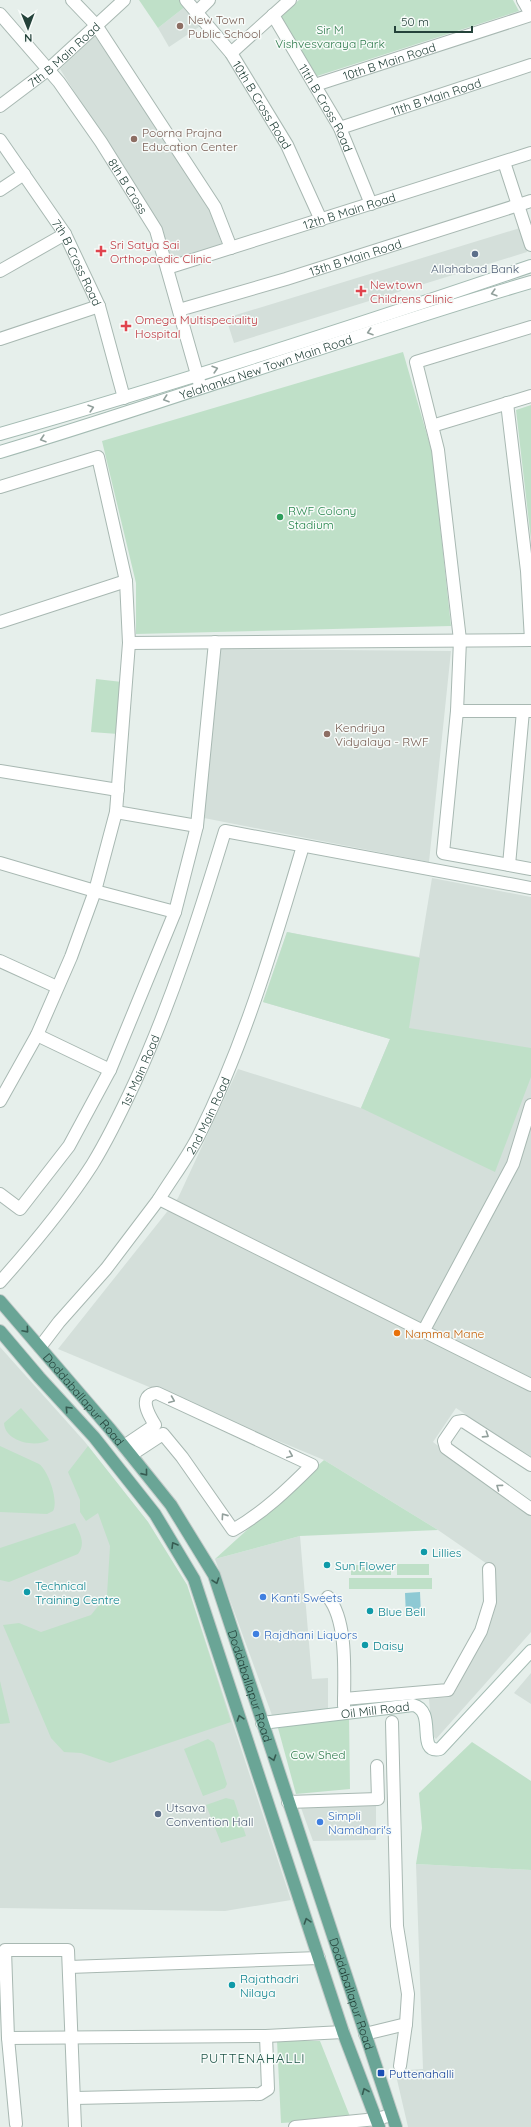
<svg xmlns="http://www.w3.org/2000/svg" width="531" height="2127" viewBox="0 0 531 2127" font-family="Quicksand,sans-serif">
  <rect width="100%" height="100%" fill="#e6efeb"/>
  <path fill="#d4dfda" d="M186,6L202,25L169,47L158,28Z
    M95,36L211,210L222,245L171,259L161,228L60,69Z
    M520,228L527,252L234,343L226,318Z
    M221,649L451,651L429,862L204,818Z
    M432,878L531,897V1458L456,1408L433,1442L531,1515V1632L436,1739L432,1735L429,1699L450,1697L487,1629L493,1568L438,1530L324,1460L58,1349L178,1198L238,1069L361,1108L390,1039L263,1002L287,932L419,957Z
    M0,1347L85,1442L148,1522L187,1585L291,1900L225,1911L0,1908Z
    M300,1536L312,1679L328,1678V1710L273,1718L215,1559Z
    M531,1673V1704L514,1693Z
    M376,1802V1840L313,1841L300,1805Z
    M416,1864L531,1870V2127H408L395,2071L423,2069Z"/>
  <path fill="#bfe0c8" d="M139,0H181L186,6L158,28Z
    M299,0H513L519,11L314,77L279,17Z
    M403,352L432,452L451,626L136,634V583L102,441Z
    M531,405V540L516,410Z
    M96,679L122,682L118,734L91,732Z
    M287,932L420,958L409,1028L531,1048V1077L495,1172L361,1108L390,1039L263,1002Z
    M21,1408L49,1440C36,1448 5,1442 4,1423Z
    M0,1446L39,1464C48,1470 59,1501 53,1511L47,1514L0,1512Z
    M88,1446L148,1522L187,1585L231,1722L110,1763L81,1753L64,1752L51,1738L3,1625L19,1623L41,1632L91,1615L107,1595L110,1546L98,1513L86,1521L80,1512V1500L68,1472Z
    M324,1460L438,1530L300,1536L215,1559Z
    M75,1523C80,1534 86,1543 78,1554L9,1582L0,1580V1548Z
    M397,1564H429V1575H397Z
    M351,1565H391V1575H351Z
    M349,1578H432V1589H349Z
    M0,1681L10,1723L0,1724Z
    M349,1716L350,1789L296,1794L278,1728Z
    M208,1739L214,1743L227,1784L225,1788L203,1796L184,1749Z
    M472,1742L531,1781V1870L416,1864L422,1828L419,1793Z
    M226,1798L234,1800L246,1836L221,1843L206,1805Z
    M277,2041H320L351,2119L281,2123Z"/>
  <path fill="#8ec9d4" d="M420,1592L421,1616H406L405,1593Z"/>
  <g fill="none" stroke-linecap="round" stroke-linejoin="round">
    <g stroke="#a8b8b2" stroke-width="14">
      <g id="minor">
        <path d="M72,0L96,25L215,207L231,248"/>
        <path id="s1" d="M186,0L231,53L287,145L321,220"/>
        <path d="M523,0L531,14"/>
        <path d="M196,13L209,0"/>
        <path id="s2" d="M273,15L340,128L371,204"/>
        <path d="M231,53L290,0"/>
        <path id="s3" d="M315,85L531,15"/>
        <path id="s4" d="M340,128L531,65"/>
        <path id="s5" d="M0,140L65,234L99,306L124,398"/>
        <path d="M504,162L531,245"/>
        <path d="M0,190L24,174"/>
        <path id="s6" d="M167,268L531,153"/>
        <path d="M0,271L65,234"/>
        <path id="s7" d="M179,310L286,279L531,201"/>
        <path d="M531,327L416,362L438,450L460,640L457,711L443,853L531,869"/>
        <path d="M0,339L99,306"/>
        <path d="M507,403L527,571L531,640"/>
        <path d="M432,426L531,396"/>
        <path d="M0,487L98,457L126,581L129,643L116,812L95,891L71,957L37,1035L0,1101"/>
        <path d="M0,622L126,581"/>
        <path d="M129,643L531,640"/>
        <path d="M457,711H530"/>
        <path d="M0,771L118,790"/>
        <path d="M116,812L197,826"/>
        <path d="M0,863L95,891L175,912"/>
        <path d="M509,865L523,711"/>
        <path d="M0,961L57,987"/>
        <path d="M37,1035L110,1070"/>
        <path d="M0,1194L20,1209L69,1146L110,1070L175,912L197,826L215,642"/>
        <path id="s8" d="M159,1199C172,1178 188,1157 199,1135C245,1043 274,943 303,846"/>
        <path id="s9" d="M0,1282C33,1245 65,1207 92,1165C108,1139 122,1110 135,1082C172,1001 199,916 225,831L531,888"/>
        <path d="M423,1332L513,1164L531,1105"/>
        <path d="M124,1446L155,1425C150,1417 136,1395 157,1393L312,1465C288,1489 263,1513 233,1530L182,1457L163,1434L131,1455"/>
        <path d="M531,1465L463,1421L457,1422L444,1441L446,1448L531,1509"/>
        <path d="M328,1597C348,1621 344,1675 344,1706"/>
        <path d="M344,1699L448,1690L481,1631L490,1602L489,1569"/>
        <path d="M288,1802L378,1799L377,1766"/>
        <path d="M69,1967L319,1958"/>
        <path d="M365,2034L406,2024L408,1994L397,1926L392,1722"/>
        <path d="M8,2038L266,2036L343,2032"/>
        <path d="M400,2066L406,2024"/>
        <path d="M75,2098L260,2094L268,2089L266,2036"/>
        <path d="M16,2124L8,2038L5,1950H68L75,2127"/>
        <path d="M295,2127L377,2119L391,2115"/>
      </g>
    </g>
    <g stroke="#a8b8b2" stroke-width="14">
      <g id="tertiary">
        <path id="s10" d="M0,14L59,82L101,142L156,230L200,385"/>
        <path id="s11" d="M0,106L49,69L124,0"/>
        <path d="M40,1347L59,1322L106,1269L159,1199L531,1385"/>
      </g>
    </g>
    <g stroke="#a4bbb3" stroke-width="14">
      <g id="secondary">
        <path d="M0,434C179,383 355,326 531,266"/>
        <path id="s12" d="M0,452C178,399 353,334 531,282"/>
        <path id="s13" d="M262,1723L413,1705C438,1711 415,1754 440,1749L531,1651"/>
      </g>
    </g>
    <g stroke="#c2cac8" stroke-width="14">
      <g id="primary">
        <path id="s14" d="M0,1301L110,1429L171,1505L214,1575L396,2127"/>
        <path d="M0,1331L39,1377L94,1437L155,1514L194,1579L343,2032L379,2127"/>
      </g>
    </g>
    <use href="#minor" stroke="#fff" stroke-width="12"/>
    <use href="#tertiary" stroke="#fff" stroke-width="12"/>
    <use href="#secondary" stroke="#fff" stroke-width="12"/>
    <use href="#primary" stroke="#6aa596" stroke-width="12"/>
  </g>
  <defs><path id="oneway-chevron" d="M-2-3.5L2.5 0L-2 3.5" fill="none" stroke-width="1.6" stroke-linecap="round" stroke-linejoin="round"/></defs>
  <g stroke="#92a09c">
    <use href="#oneway-chevron" transform="translate(494 293) rotate(164)"/>
    <use href="#oneway-chevron" transform="translate(370 332) rotate(162)"/>
    <use href="#oneway-chevron" transform="translate(215 369) rotate(-17)"/>
    <use href="#oneway-chevron" transform="translate(166 399) rotate(161)"/>
    <use href="#oneway-chevron" transform="translate(91 408) rotate(-17)"/>
    <use href="#oneway-chevron" transform="translate(43 439) rotate(163)"/>
    <use href="#oneway-chevron" transform="translate(172 1400) rotate(22)"/>
    <use href="#oneway-chevron" transform="translate(486 1435) rotate(33)"/>
    <use href="#oneway-chevron" transform="translate(290 1455) rotate(23)"/>
    <use href="#oneway-chevron" transform="translate(499 1487) rotate(-144)"/>
    <use href="#oneway-chevron" transform="translate(224 1516) rotate(-125)"/>
  </g>
  <g stroke="#365b51">
    <use href="#oneway-chevron" transform="translate(26 1330) rotate(49)"/>
    <use href="#oneway-chevron" transform="translate(68 1409) rotate(-133)"/>
    <use href="#oneway-chevron" transform="translate(145 1473) rotate(51)"/>
    <use href="#oneway-chevron" transform="translate(174 1545) rotate(-121)"/>
    <use href="#oneway-chevron" transform="translate(216 1581) rotate(71)"/>
    <use href="#oneway-chevron" transform="translate(240 1718) rotate(-108)"/>
    <use href="#oneway-chevron" transform="translate(273 1758) rotate(72)"/>
    <use href="#oneway-chevron" transform="translate(307 1921) rotate(-108)"/>
    <use href="#oneway-chevron" transform="translate(365 2091) rotate(-112)"/>
  </g>
  <g fill="#8d6e63" stroke="#f7fbf9" stroke-width="1.5">
    <circle cx="180" cy="26" r="4"/>
    <circle cx="134" cy="139" r="4"/>
    <circle cx="327" cy="734" r="4"/>
  </g>
  <g fill="#e0444e" stroke="#f7fbf9" stroke-width="1.5">
    <path d="M99 245h4v4h4v4h-4v4h-4v-4h-4v-4h4z"/>
    <path d="M359 285h4v4h4v4h-4v4h-4v-4h-4v-4h4z"/>
    <path d="M124 320h4v4h4v4h-4v4h-4v-4h-4v-4h4z"/>
  </g>
  <g fill="#5c6f8a" stroke="#f7fbf9" stroke-width="1.5">
    <circle cx="475" cy="254" r="4"/>
    <circle cx="158" cy="1814" r="4"/>
  </g>
  <circle fill="#2e9e5b" stroke="#f7fbf9" stroke-width="1.5" cx="280" cy="517" r="4"/>
  <circle fill="#e8710a" stroke="#f7fbf9" stroke-width="1.5" cx="397" cy="1333" r="4"/>
  <g fill="#0f9aa8" stroke="#f7fbf9" stroke-width="1.5">
    <circle cx="424" cy="1552" r="4"/>
    <circle cx="327" cy="1565" r="4"/>
    <circle cx="27" cy="1592" r="4"/>
    <circle cx="370" cy="1611" r="4"/>
    <circle cx="365" cy="1645" r="4"/>
    <circle cx="232" cy="1985" r="4"/>
  </g>
  <g fill="#3f7fe0" stroke="#f7fbf9" stroke-width="1.5">
    <circle cx="263" cy="1597" r="4"/>
    <circle cx="256" cy="1634" r="4"/>
    <circle cx="320" cy="1822" r="4"/>
  </g>
  <rect fill="#1a4fb4" stroke="#f7fbf9" stroke-width="1.5" x="377" y="2069" width="8" height="8" rx="2"/>
  <g text-anchor="middle" dominant-baseline="central" stroke-width="3" stroke-linejoin="round" paint-order="stroke">
    <g font-size="12" fill="#785e54" stroke="#f7fbf9" text-anchor="start">
      <text x="188" y="19">New Town<tspan x="188" dy="14">Public School</tspan></text>
      <text x="142" y="132">Poorna Prajna<tspan x="142" dy="14">Education Center</tspan></text>
      <text x="335" y="727">Kendriya<tspan x="335" dy="14">Vidyalaya - RWF</tspan></text>
    </g>
    <g font-size="12" fill="#2d7a4b" stroke="#f7fbf9">
      <text x="330" y="29">Sir M<tspan x="330" dy="14">Vishvesvaraya Park</tspan></text>
      <text x="318" y="1754">Cow Shed</text>
    </g>
    <g font-size="12" fill="#24423a" stroke="#f7fbf9">
      <text stroke="none"><textPath href="#s11" startOffset="82">7th B Main Road</textPath></text>
      <text stroke="none"><textPath href="#s3" startOffset="78">10th B Main Road</textPath></text>
      <text stroke="none"><textPath href="#s4" startOffset="101">11th B Main Road</textPath></text>
      <text stroke="none"><textPath href="#s1" startOffset="130">10th B Cross Road</textPath></text>
      <text stroke="none"><textPath href="#s2" startOffset="107">11th B Cross Road</textPath></text>
      <text stroke="none"><textPath href="#s10" startOffset="215">8th B Cross</textPath></text>
      <text stroke="none"><textPath href="#s6" startOffset="191">12th B Main Road</textPath></text>
      <text stroke="none"><textPath href="#s7" startOffset="184">13th B Main Road</textPath></text>
      <text stroke="none"><textPath href="#s5" startOffset="145">7th B Cross Road</textPath></text>
      <text stroke="none"><textPath href="#s12" startOffset="279">Yelahanka New Town Main Road</textPath></text>
      <text stroke="none"><textPath href="#s9" startOffset="255">1st Main Road</textPath></text>
      <text stroke="none"><textPath href="#s8" startOffset="97">2nd Main Road</textPath></text>
      <text stroke="none"><textPath href="#s14" startOffset="129">Doddaballapur Road</textPath></text>
      <text stroke="none"><textPath href="#s14" startOffset="465">Doddaballapur Road</textPath></text>
      <text stroke="none"><textPath href="#s13" startOffset="114">Oil Mill Road</textPath></text>
      <text stroke="none"><textPath href="#s14" startOffset="789">Doddaballapur Road</textPath></text>
    </g>
    <g font-size="12" fill="#be3a42" stroke="#f7fbf9" text-anchor="start">
      <text x="110" y="244">Sri Satya Sai<tspan x="110" dy="14">Orthopaedic Clinic</tspan></text>
      <text x="370" y="284">Newtown<tspan x="370" dy="14">Childrens Clinic</tspan></text>
      <text x="135" y="319">Omega Multispeciality<tspan x="135" dy="14">Hospital</tspan></text>
    </g>
    <g font-size="12" fill="#4e5e75" stroke="#f7fbf9">
      <text x="475" y="268">Allahabad Bank</text>
      <text x="166" y="1807" text-anchor="start">Utsava<tspan x="166" dy="14">Convention Hall</tspan></text>
    </g>
    <g font-size="12" fill="#27864d" stroke="#f7fbf9" text-anchor="start">
      <text x="288" y="510">RWF Colony<tspan x="288" dy="14">Stadium</tspan></text>
    </g>
    <g font-size="12" fill="#c56008" stroke="#f7fbf9" text-anchor="start">
      <text x="405" y="1333">Namma Mane</text>
    </g>
    <g font-size="12" fill="#0d838f" stroke="#f7fbf9" text-anchor="start">
      <text x="432" y="1552">Lillies</text>
      <text x="335" y="1565">Sun Flower</text>
      <text x="35" y="1585">Technical<tspan x="35" dy="14">Training Centre</tspan></text>
      <text x="378" y="1611">Blue Bell</text>
      <text x="373" y="1645">Daisy</text>
      <text x="240" y="1978">Rajathadri<tspan x="240" dy="14">Nilaya</tspan></text>
    </g>
    <g font-size="12" fill="#366cbe" stroke="#f7fbf9" text-anchor="start">
      <text x="271" y="1597">Kanti Sweets</text>
      <text x="264" y="1634">Rajdhani Liquors</text>
      <text x="328" y="1815">Simpli<tspan x="328" dy="14">Namdhari's</tspan></text>
    </g>
    <g font-size="12" fill="#164399" stroke="#f7fbf9" text-anchor="start">
      <text x="389" y="2073">Puttenahalli</text>
    </g>
    <g font-size="13" letter-spacing="1" fill="#1f5548" stroke="#f7fbf9">
      <text x="253" y="2058">PUTTENAHALLI</text>
    </g>
  </g>
  <g transform="translate(28 28) rotate(179)" stroke="#f7fbf9" stroke-width="3" paint-order="stroke">
  <path d="M0-3L7 15L0 10L-7 15Z" fill="#24423a"/>
  <text y="-6" font-size="11" font-weight="bold" text-anchor="middle" fill="#24423a">N</text>
  </g>
  <path d="M395 26v6h77v-6" fill="none" stroke="#24423a" stroke-width="2"/>
  <text x="401" y="26" font-size="12" fill="#24423a" stroke="#f7fbf9" stroke-width="3" paint-order="stroke">50 m</text>
</svg>
